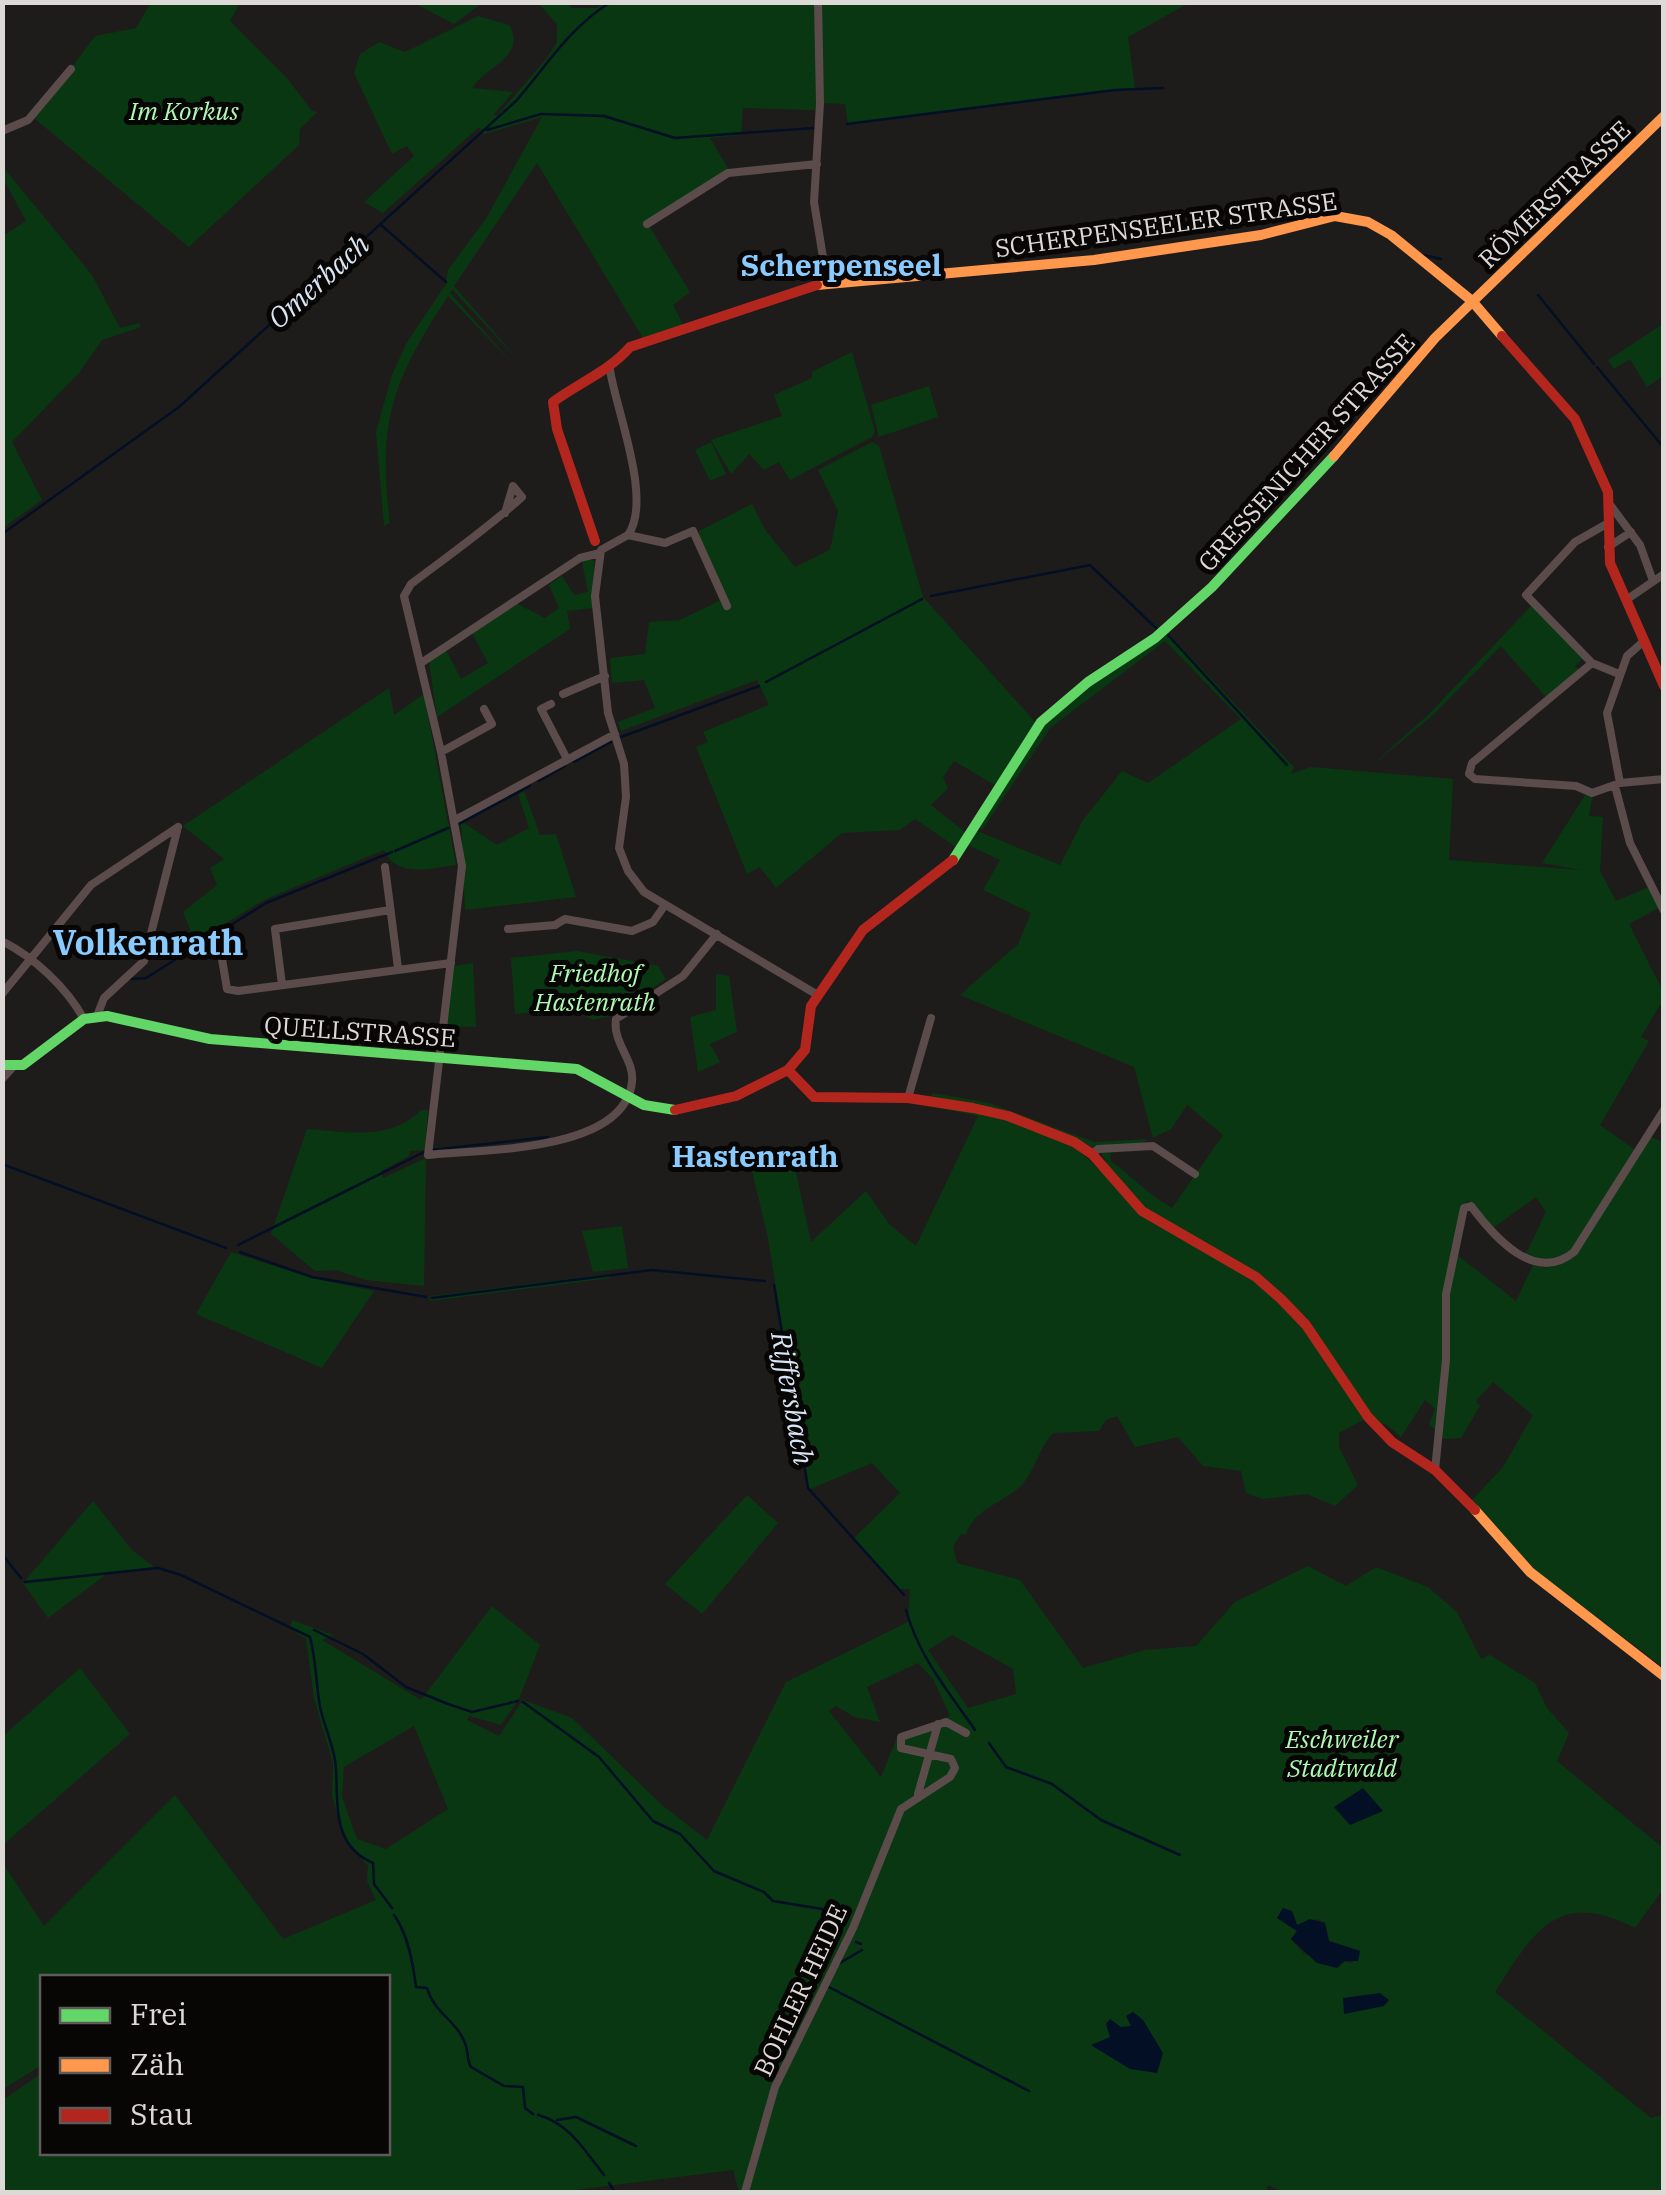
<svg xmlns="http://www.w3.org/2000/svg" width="1666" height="2195" viewBox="0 0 1666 2195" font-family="'IBM Plex Serif',serif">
  <rect width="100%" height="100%" fill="#1e1c1a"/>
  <path fill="#093712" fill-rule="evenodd" d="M151,2L240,3L230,21L287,78L312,111L317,112L300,129L299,145L189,247L34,118L95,36L136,28Z
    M606,2L1189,3L1128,37L1135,88L848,125L845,104L816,103L815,110L743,108L741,135L710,138L729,170L646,221L690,292L673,305L683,325L643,338L537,163L454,286L522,364L452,289L450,293L517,368L448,296C393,381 377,420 390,523L384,526L376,432L392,375L406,344L446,284L448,270L487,217L542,117L484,134L479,127L383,213L364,202L414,156L407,146L392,154L354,73L360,54L379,42L405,52L478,16L509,25C528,56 486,66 472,88L513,92L494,114L497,116L547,58L557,42V24L538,3H569L571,8H596Z
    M414,3L482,2V3L454,24Z
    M2,166L92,275L120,328L139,323L141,327L102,340L79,373L12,442L42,500L3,528V236L26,221L3,178Z
    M1663,324V376L1647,387L1630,359L1614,369L1608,360Z
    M852,352L875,431L872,437L790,480L779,462L764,470L749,454L731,474L711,440L782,416L774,395L812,378V372Z
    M929,386L938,417L879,437L871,405Z
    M711,442L726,474L710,481L695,450Z
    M872,442L879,446L923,597L1036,723L995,785L954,761L943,777L948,788L931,805L966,833L956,847L915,819L900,830L842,833L776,888L760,867L747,874L696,747L708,742L703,732L769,705L757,680L621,731L618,722L655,708L644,680L612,683L610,658L645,654L649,622L680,620L725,598L698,539L699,531L752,504L766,531L795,567L830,550L838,511L818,470Z
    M590,559L594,561L593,608L567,611L570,629L437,717L429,661L446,650L461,679L488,663L472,633L518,604L545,618L559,608L549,585L562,576L574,595L588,592L582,562Z
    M1531,606L1585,656L1575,666L1580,671L1547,698L1501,646L1432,716L1369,768L1430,713Z
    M1168,633L1294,767L1291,774L1311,767L1453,779L1449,860L1581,870L1542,863L1585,795L1592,797L1589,816L1603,817L1600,871L1616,901L1649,887L1660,907L1629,924L1663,991V1000L1641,1037L1649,1041L1600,1125L1635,1150L1573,1251L1546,1264L1525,1255L1546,1212L1536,1197L1493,1228L1467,1200L1456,1254L1516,1301L1533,1265L1546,1268L1577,1253L1649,1136L1663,1142V1667L1533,1569L1471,1501L1503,1467L1533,1415L1493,1382L1476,1401L1480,1406L1461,1438L1444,1439L1429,1424L1435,1409L1425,1400L1401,1437L1387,1425L1365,1419L1339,1433V1447L1358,1485L1335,1506L1307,1494L1263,1499L1246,1493L1241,1471L1203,1466L1178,1437L1135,1447L1117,1416L1106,1420L1099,1431L1053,1433C1041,1446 1038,1460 1029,1475C1014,1502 975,1504 966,1535L961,1534L953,1546L957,1563L1020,1580L1083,1668L1145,1650L1196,1646L1235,1602L1308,1566L1346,1586L1376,1567L1428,1587L1457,1612L1481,1659L1490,1655L1535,1683L1547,1708L1569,1733L1557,1761L1663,1848V1889L1635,1928C1558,1888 1534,1931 1495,1992L1651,2118L1663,2115V2192H1283L1268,2185L1266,2192H739L733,2170L560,2192H3V2100L42,2073V2152H388V1978H42V2065L3,2089L2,1862L44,1926L175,1795L283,1939L376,1900L367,1881L368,1866L345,1839L332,1796L333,1763L314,1698L306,1639L290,1629L292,1620L333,1635L322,1640L421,1700L492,1606L540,1645L519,1699L501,1725L469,1716L467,1720L499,1736L523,1700L572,1718L662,1805L707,1840L786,1682L908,1622L910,1589H900L853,1539L900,1493L872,1463L808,1490L768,1238L752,1171L790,1144L811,1242L866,1191L889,1224L916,1246L978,1116L910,1102C973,1113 1054,1119 1099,1170L1107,1163L1100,1151L1122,1148L1110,1153L1111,1161C1132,1176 1146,1193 1172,1208L1223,1135L1187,1105L1171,1129L1153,1138L1134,1067L960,995L1018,944L1031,913L983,890L1000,860L968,845L977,831L1060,865L1083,820L1122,771L1148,783L1241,719L1165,641L1050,728L982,830L978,825L1045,724L1090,686ZM952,1635L1013,1669L1016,1694L968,1708L928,1650ZM918,1663L933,1679L950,1716L898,1735L881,1777L829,1711L836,1706L854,1717L880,1722L867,1687ZM414,1726L448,1809L386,1849L357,1839L342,1797L344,1767ZM1292,1911L1297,1925L1317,1919L1325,1923L1329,1941L1360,1951L1352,1963L1304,1954L1291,1939L1298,1931Z
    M389,688L394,715L424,694L456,865C431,868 397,879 384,850L264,900L195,942L183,912L217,885L210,868L224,859L183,826Z
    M524,791L540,835L556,834L576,897L465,910L461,821L497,845L529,828L518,794Z
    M577,951L658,966L666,979L611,1016L593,1020L573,1009L515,1014L511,958Z
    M473,963L476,1027L446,1026L454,966Z
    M716,974L729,976L737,1032L710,1044L720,1062L698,1072L690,1017L716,1010Z
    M933,1093L989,1103L1094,1142L1148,1139L1141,1144L1095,1148L1054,1128L989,1107L931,1096Z
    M421,1110H428L425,1150L410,1151L409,1156L381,1171L383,1178L426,1158L424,1286L366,1280L336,1270L315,1271L271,1234L307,1129C347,1132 391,1141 421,1110Z
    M622,1226L628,1268L593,1272L582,1231Z
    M231,1252L312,1278L374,1291L322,1368L196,1314Z
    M609,1274L610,1278L429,1301L431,1296Z
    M747,1495L778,1523L702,1614L665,1584Z
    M93,1501L132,1550L154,1567L108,1573L48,1618L23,1583Z
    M80,1668L130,1734L3,1845V1736Z"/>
  <path fill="#030f24" d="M1363,1788L1383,1811L1350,1825L1334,1807Z
    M1283,1908L1292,1911L1297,1925L1310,1919L1325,1923L1329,1941L1360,1951L1358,1961H1345L1337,1968L1317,1963L1291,1939L1297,1931L1277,1918Z
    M1380,1993L1389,2000L1384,2006L1344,2014L1343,1998Z
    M1133,2012L1143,2020L1163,2053L1157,2073L1130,2069L1091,2045L1110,2037L1106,2024L1110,2019L1121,2027L1131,2026L1126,2016Z"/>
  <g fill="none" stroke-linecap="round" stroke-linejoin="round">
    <path stroke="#030f24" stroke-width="2.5" d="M847,124L1115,90L1163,88
      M487,130L541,114L604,116L675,138L814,128
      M1311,217L1324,213
      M380,224L446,282
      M1423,255L1441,259
      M1538,295L1594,364
      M1597,367L1664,448
      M2,534L179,407L517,100C547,65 571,26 611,2
      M931,596L1090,565L1157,629
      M1168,635L1287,765
      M766,682L922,599
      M621,737L759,686
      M574,762L611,742
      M539,781L565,766
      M459,824L530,786
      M395,851L448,828
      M131,979L146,978L266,903L392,852
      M431,1150L548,1137
      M2,1164L226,1248
      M238,1245L424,1152
      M240,1252L312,1277L426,1297
      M774,1285L808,1488L904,1595
      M432,1298L652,1270L765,1281
      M2,1554L21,1578
      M25,1582L158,1568L181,1575L310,1637C316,1660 316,1683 320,1707C324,1725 332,1742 335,1760C340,1797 328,1844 373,1863L374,1884L392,1908
      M906,1610C919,1657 948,1691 975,1730
      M314,1630L363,1654L406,1687L448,1704L472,1712L518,1701
      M523,1702L599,1757L653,1821L680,1834L714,1871L764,1892L773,1901L822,1909L840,1933
      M989,1743L1006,1767L1052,1784L1101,1820L1180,1855
      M394,1915C408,1934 413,1963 416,1987L427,1988C434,2013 456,2020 465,2043C469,2052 466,2058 471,2067L504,2086L523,2087L525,2108L533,2114
      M856,1942L861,1944
      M840,1963L862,1950
      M827,1986L1029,2091
      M538,2115C569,2123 585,2151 604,2175
      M557,2120L576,2117L636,2146
      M609,2183L615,2192"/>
    <path stroke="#5b4c4b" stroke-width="8" d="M818,2L820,103L814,202L827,282
      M2,131L28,120L71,69
      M647,224L728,173L817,164
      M610,370C616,410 653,500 628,535
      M1611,506L1640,545L1653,581
      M505,513L513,486L522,497C487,529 448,556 411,584L404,596L441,752L462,866L428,1155C481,1149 624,1153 632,1082C635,1061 612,1042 616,1019L683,976L717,934
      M1610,522L1575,542L1526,595L1592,663L1619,674
      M1608,547L1631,532
      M1629,598L1664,574
      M727,606L693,531L665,543L628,535L601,550L595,596L608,713L624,764L626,797L619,848L628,871L644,892L816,994
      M421,663L580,558L600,553
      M1592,663L1472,763L1469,774L1475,779L1576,786L1592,793L1620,783L1664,779
      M563,694L605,676
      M551,704L541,709L567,759
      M441,752L492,724L484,709
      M1620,783L1607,713L1627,656L1644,641
      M1615,786L1630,843L1664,911
      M455,820L615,734
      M385,867L398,968
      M508,929L555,925L565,919L632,931L653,922L665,905
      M2,941C35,958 66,987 84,1019
      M220,947L227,989L238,991L451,963
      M282,985L275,929L390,910
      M2,994L91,885L178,827
      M97,1016L104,998L144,961L178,827
      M2,1079L13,1067
      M908,1098L931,1018
      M1092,1154L1098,1149L1153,1146L1195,1174
      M1435,1470L1446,1360V1294L1464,1208L1471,1206C1495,1238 1535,1284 1574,1252L1664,1110
      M918,1794L938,1724
      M745,2192L775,2087L853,1928L901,1809L950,1777L955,1768L951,1759L901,1748V1737L946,1722L966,1733"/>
    <path stroke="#63d668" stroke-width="10" d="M953,860L1041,722L1088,682L1155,638L1212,587L1334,456
      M2,1065H23L84,1019L107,1016L210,1039L577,1069L644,1105L675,1110"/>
    <path stroke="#ff974d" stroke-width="10" d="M817,285L1094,260L1261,235L1335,216L1368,222L1391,235L1472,301L1502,336
      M1334,456L1435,338L1664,116
      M1475,1510L1530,1572L1664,1676"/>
    <path stroke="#b3261e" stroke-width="10" d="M1502,336L1575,419L1608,492L1610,563L1664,686
      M595,541L557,429L553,402C580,382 608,372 630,347L817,285
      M788,1070L814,1097L908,1098L973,1108L1008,1116L1074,1142L1092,1154L1142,1211L1256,1277L1281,1299L1306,1325L1368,1417L1392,1442L1435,1470L1475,1510
      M675,1110L736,1096L788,1070L805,1050L811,1006L863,930L953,860"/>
  </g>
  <g text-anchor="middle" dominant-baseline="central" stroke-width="10" stroke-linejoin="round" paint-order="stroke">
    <g font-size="25" font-style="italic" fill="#aefbb3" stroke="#080605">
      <text x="184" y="110">Im Korkus</text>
      <text x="595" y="972">Friedhof<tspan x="595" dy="29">Hastenrath</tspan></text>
      <text x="1342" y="1738">Eschweiler<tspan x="1342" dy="29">Stadtwald</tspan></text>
    </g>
    <g font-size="25" fill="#ddd9d7" stroke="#080605">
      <text transform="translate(1554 194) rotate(-44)">RÖMERSTRASSE</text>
      <text transform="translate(1166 224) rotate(-8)">SCHERPENSEELER STRASSE</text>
      <text transform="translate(1306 452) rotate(-48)">GRESSENICHER STRASSE</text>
      <text transform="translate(360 1031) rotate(4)">QUELLSTRASSE</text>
      <text transform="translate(800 1990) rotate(-65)">BOHLER HEIDE</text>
    </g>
    <g font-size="28" font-style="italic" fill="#d8e5f4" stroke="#080605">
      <text transform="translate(318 281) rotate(-42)">Omerbach</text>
      <text transform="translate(793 1398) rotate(80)">Riffersbach</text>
    </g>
    <g font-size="30" font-weight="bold" fill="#89caff" stroke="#080605">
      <text x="841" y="264">Scherpenseel</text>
      <text x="755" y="1155">Hastenrath</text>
    </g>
    <g font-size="35" font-weight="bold" fill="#89caff" stroke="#080605">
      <text x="148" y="942">Volkenrath</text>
    </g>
  </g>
  <rect width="1666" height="2195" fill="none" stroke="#ddd9d7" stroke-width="10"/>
  <rect x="40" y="1975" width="350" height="180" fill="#080605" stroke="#5d5a59" stroke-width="2.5"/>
  <rect x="60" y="2008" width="50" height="15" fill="#63d668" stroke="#5d5a59" stroke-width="2.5"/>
  <text x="130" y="2025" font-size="30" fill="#ddd9d7">Frei</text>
  <rect x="60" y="2058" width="50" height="15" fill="#ff974d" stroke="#5d5a59" stroke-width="2.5"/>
  <text x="130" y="2075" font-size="30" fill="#ddd9d7">Zäh</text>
  <rect x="60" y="2108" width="50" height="15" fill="#b3261e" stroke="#5d5a59" stroke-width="2.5"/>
  <text x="130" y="2125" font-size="30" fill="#ddd9d7">Stau</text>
</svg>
